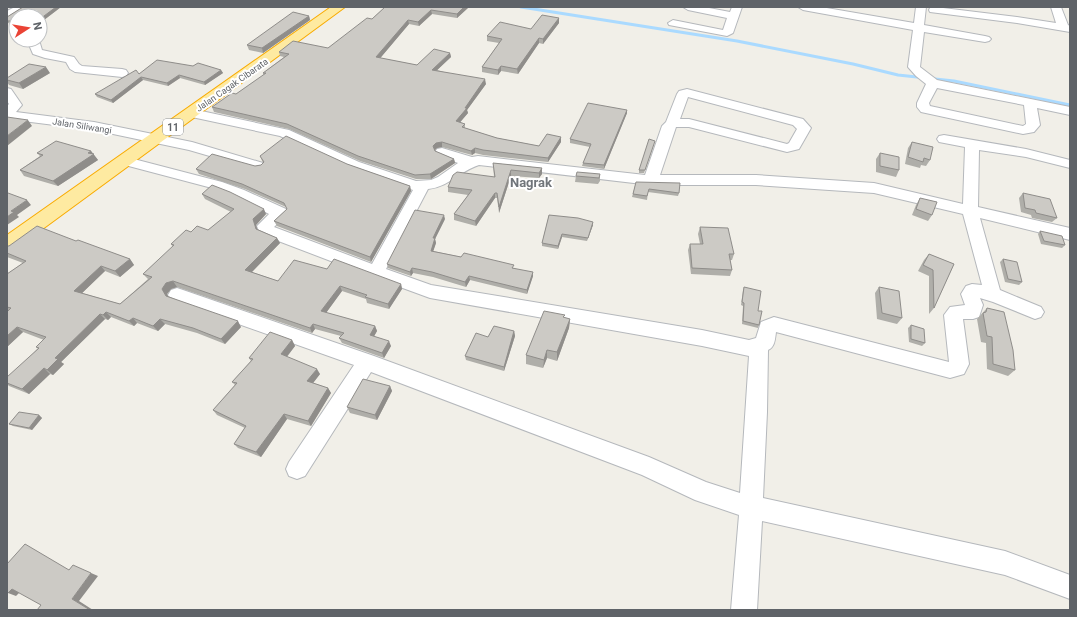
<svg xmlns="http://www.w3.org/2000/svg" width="1077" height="617" viewBox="0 0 1077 617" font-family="Roboto,sans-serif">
  <rect width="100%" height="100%" fill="#f1efe8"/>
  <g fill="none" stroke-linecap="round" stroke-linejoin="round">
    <path stroke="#aadaff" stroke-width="3" d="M521,7L737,41L853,64L898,75L954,81L1070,105"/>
    <g stroke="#b5b8bc" stroke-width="2">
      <path id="minor" d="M15,7H27L7,19V11Z
        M683,7H704L730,12L732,7H742L733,33L727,36L669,25L668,23L673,20L723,30L727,18L688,10Z
        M798,7H821L914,23L916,7H926L924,25L985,36L989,37L991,39L989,41L985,42L924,32L920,67L937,80L1070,107V115L1037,108L1040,125L1034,132L1023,134L921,112L917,107V103L926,84L916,76L908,67L913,30L803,10ZM937,88L1024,105L1026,124L1023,126L930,106L929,103Z
        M935,7L1017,17L1056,23L1051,7H1061L1068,25L1070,26V32L1017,23L930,12L929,10L930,8Z
        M27,40H39L42,50L74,57L79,64L82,66L122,69L126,70L128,73L126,76L122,77L75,72L70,69L66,62L45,58L33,54Z
        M7,88L11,89L22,105L16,112L94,122L192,142L263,163L265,166L263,169L258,170L189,150L94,130L7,119V106L9,104L7,101Z
        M687,89L803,119L811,128L799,149L787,152L689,127H676L660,175H756L874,183L963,204L965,147L939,142L937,139L939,136L944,135L1026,149L1070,160V168L1026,157L979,150L978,207L1070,228V240L980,218L1000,290L1041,307L1044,312L1041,317L1035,319L993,302L980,298L983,305L979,317L973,319H963L969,364L964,374L950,378L776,332C775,339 775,347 768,350L767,412L763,498L1005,551L1070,575V599L1005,575L762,521L757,610H731L739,515L695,500L642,475L371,372L305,476L297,479L289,476L286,469L289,462L354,365L171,300L168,295L171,290L177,288L183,290L374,356L649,457L706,482L740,493L749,356L702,346L430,298L370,276L260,234L257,226L269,214L234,196L212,188L121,164L119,161L121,158L126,157L222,182L244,190L286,209L288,213L274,227L372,264L413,190L349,168L280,136L187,116L185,113L187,110L192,109L289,130L359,162L416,181L431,180L438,177L458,163L437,155L435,152L437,149L442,148L472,157L478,156L645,175L662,126L666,122L677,94L679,91ZM688,97L793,125L797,129L789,143L787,144L689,119H680ZM479,165L651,185H756L874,193L963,214L982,285L972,284L966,286L961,294L965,305L950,307L944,315L949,362L774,317L761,322L756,338L749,340L702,330L431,285L386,269L428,189C449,187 460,171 479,165Z"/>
    </g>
    <g stroke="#f9ab00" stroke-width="2">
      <path id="trunk" d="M331,7H345L14,250L7,252V235Z"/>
    </g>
    <use href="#minor" fill="#fff" fill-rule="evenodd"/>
    <use href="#trunk" fill="#feeaa1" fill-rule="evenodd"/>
  </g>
  <path fill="#afaea9" d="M23,7H61L40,23V16H16V24L7,23V17Z
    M385,7H469L457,18L432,14L419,26L409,24L380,58L417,65L450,53L451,57L437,70L486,84L467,110L468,113L460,122L465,124V128L497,138L539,146L561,137V142L548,162L483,155L475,153L472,155L442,147L437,148L435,150V151L454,159L455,163L431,179H416L360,161L289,129L214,112L212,107L236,94L264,75L263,73L284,57L280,56L279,52L328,48L372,19Z
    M309,16L310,20L263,53L249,50L247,45Z
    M559,18V23L543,44L539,43L518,74L501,71L498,75L482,72V67L499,43L487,41V36L531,29Z
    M221,70L223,73L205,85L180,78L168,86L143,80L113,103L97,97L95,94L139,74Z
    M50,73L23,89L9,85L7,82V78Z
    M627,110V113L604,169L582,166L583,163L590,147L570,143V139Z
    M912,142L930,160L926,166L921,165L920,168L905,164L908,148Z
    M654,144L644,173H639V170Z
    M91,151L98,160L58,186L24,176L20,170L40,156L37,153Z
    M880,153L899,170L896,177L876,172V159Z
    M260,156L347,164L410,186L411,191L371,262L277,226L274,221L287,209L286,207L245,189L199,174L196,169L255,166L261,165L263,163Z
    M493,163L542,168V174L539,178L511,176L499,213L497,198H495L476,226L454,220V214L468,195L448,192V187L494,177Z
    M600,174V181L598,184L575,182L576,176Z
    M636,182L679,193L678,196L648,192L647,200L632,197Z
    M1023,193L1057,218L1052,222L1032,218L1031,215L1021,212L1019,198Z
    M202,194L266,214L256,225L257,229L277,238L280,243L252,272L278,281L327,269L401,284L402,289L389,309L367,303L366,299L342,291L326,313L375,326L377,331L374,336L391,346L384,358L342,343L339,338L341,336L315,329L312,333L177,287L171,289L167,294L168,296L241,327L225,344L197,333L165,324L158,331L137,323L134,326L111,317L108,320L105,319L61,362L64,364L53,375L50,374L29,394L9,386L7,384V383L38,348L36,347L44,340L23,332L7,347L8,311H7V274L23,263L7,257V246L76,241L130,259L134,265L120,277L105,271L82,293L120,304L148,279L143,274L173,247L171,244L191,232L208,230L231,212L205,199Z
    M920,198L932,215L928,221L912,215L916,205Z
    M549,215L593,225L587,241L562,237L558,249L542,246V243Z
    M445,219L435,239L436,243L433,251L514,268L533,276L527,294L470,280L466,287L433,277L413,273L411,276L388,268L387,264Z
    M700,227L734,254L732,260H730L732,270L730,276L691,274L688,250L690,244H700L698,234Z
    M1040,231L1065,245L1062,248L1041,244L1038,234Z
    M929,254L954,264L934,308L929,314V276L918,271L924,260Z
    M1003,259L1022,282L1019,285L1005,282L1000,262Z
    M744,287L758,311L759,325L758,328L742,324L743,306L741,305L743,290Z
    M879,287L902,318L897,324L877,319L875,293Z
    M987,308L1015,370L1008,376L987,369L986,343L981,342L977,319Z
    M564,318L570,319L569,328L557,361L547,358L543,368L526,364V355Z
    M911,325L925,343L922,346L909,342L908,328Z
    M514,331L515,336L504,371L466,360L465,356L488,337Z
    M292,340L295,346L287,357L320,374L313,383L328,388L331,393L311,426L287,419L261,457L238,448L234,444L245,428L217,415L213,410L235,385L232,382L251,361L249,358Z
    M390,386L392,391L377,420L350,413L347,407Z
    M39,415L42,418L32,430L13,426L9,424Z"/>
  <path fill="#8f8d8a" d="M56,7H61L40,23V19Z
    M464,7H469L457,18V14Z
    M431,10L432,14L419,26L418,22Z
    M309,16L310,20L263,53L262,48Z
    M559,18V23L543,44V39Z
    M408,20L409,24L377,62L376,57Z
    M539,38V43L518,74L517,69Z
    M450,53L451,57L433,74L432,70Z
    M501,66V71L498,75V70Z
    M46,67L50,73L23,89L19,83Z
    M221,70L223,73L205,85L204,82Z
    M179,75L180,78L168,86L167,83Z
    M141,77L143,80L113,103L111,100Z
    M485,79L486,84L467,110L468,113L457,126L456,121L465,108Z
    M627,110V113L604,169V165Z
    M28,120L32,126L7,146V136Z
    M561,137V142L548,162V158Z
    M442,142V147L437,148L434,151L433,146L436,143Z
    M475,148V153L472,155L471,151Z
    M91,151L98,160L58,186L53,181Z
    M454,159L455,163L431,179L430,174Z
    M542,168V174L539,178V173Z
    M511,170V176L499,213V207Z
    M410,186L411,191L371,262L370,257Z
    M495,193V198L476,226L475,221Z
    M27,200L31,205L17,215L19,217L7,225V217L11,211Z
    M264,209L266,214L256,225L259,235L256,229L253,219Z
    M444,215L445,219L435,239L436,243L432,255L431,251L433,238Z
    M593,222V225L587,241L588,238Z
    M562,234V237L558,249V246Z
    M277,238L280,243L248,276L245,270Z
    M130,259L134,265L120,277L115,271Z
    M101,266L105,271L79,296L74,291Z
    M412,268L413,273L411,276L410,272Z
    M533,272V276L527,294V290Z
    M469,276L470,280L466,287L465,282Z
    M173,281L177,287L171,289L167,294L170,301L166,296L162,289L166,283Z
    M401,284L402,289L389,309L388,304Z
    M340,286L342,291L323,317L321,311Z
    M106,312L111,317L108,320L103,315Z
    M100,314L105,319L61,362L64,364L53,375L47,370L55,358Z
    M133,318L137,323L134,326L129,321Z
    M160,319L165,324L158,331L153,326Z
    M570,319L569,328L557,361V352Z
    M238,321L241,327L225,344L221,339Z
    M313,324L315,329L312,333L310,328Z
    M375,326L377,331L372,340L370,335Z
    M17,327L23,332L7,347V336Z
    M514,331L515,336L504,371V367Z
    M292,340L295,346L284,360L281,354Z
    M389,341L391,346L384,358L382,353Z
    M547,350V358L543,368L544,360Z
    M44,368L50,374L29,394L22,389Z
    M317,369L320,374L310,387L307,381Z
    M390,386L392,391L377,420L375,415Z
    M328,388L331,393L311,426L308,421Z
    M284,414L287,419L261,457L256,452Z
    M39,415L42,418L32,430L29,428Z
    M91,573L98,576L79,601L93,610H90L72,599Z
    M12,589L20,592L16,596L8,593Z"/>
  <path fill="#cccac5" stroke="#8f8d8a" d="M23,7H56L40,19V16H16V21H7V17Z
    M385,7H464L457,14L431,10L418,22L408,20L376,57L417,65L434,49L450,53L432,70L485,79L465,108H467L456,121L465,124L462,127L497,138L539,146L547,134L561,137L548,158L483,150L475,148L471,151L442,142L436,143L433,146L435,151L454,159L430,174L415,175L358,156L287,124L212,107L232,93L236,94L266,73H263L289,54L279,52L293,41L328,48L367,18L372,19Z
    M293,12L309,16L262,48L247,45Z
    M542,15L559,18L543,39L539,38L517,69L501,66L498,70L482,67L502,39L487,36L500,22L531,29Z
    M157,60L193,66L198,63L221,70L204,82L179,75L167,83L141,77L111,100L95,94L136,70L139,74Z
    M29,64L46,67L19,83L7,80V78Z
    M588,103L627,110L604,165L583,163L591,144L570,139Z
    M7,117L28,120L7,136Z
    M286,136L347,164L410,186L370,257L274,221L287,209L284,203L242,184L196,169L212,154L255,166L261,165L264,162L260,156Z
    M649,139L655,141L645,170H639Z
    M56,141L91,151L88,153L94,154L53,181L20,170L43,155L37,153Z
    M912,142L933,147L930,160L924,158L923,162L908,157Z
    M880,153L899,157V170L880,166Z
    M493,163L542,168L539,173L511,170L499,207L497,193H495L475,221L454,214L472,190L448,187L453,175L457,172L495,177Z
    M577,172L600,174L599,178L576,176Z
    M636,182L680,183L679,193L649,189L647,196L633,194Z
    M212,185L230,192L264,209L253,219L256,229L277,238L245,270L278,281L294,260L327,269L334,259L401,284L388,304L365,297L367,295L340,286L321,311L375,326L370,335L389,341L382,353L339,338L344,333L313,324L310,328L173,281L166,283L162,289L166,296L238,321L221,339L193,328L160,319L153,326L133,318L129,321L106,312L103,315L100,314L55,358L58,359L47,370L44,368L22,389L7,383V377L39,348L36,347L46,337L17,327L7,336V312L11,308L7,307V274L26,261L7,253V246H9L37,226L76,241L78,240L130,259L115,271L101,266L74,291L120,304L152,277L143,274L174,245L171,244L186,230L191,232L197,226L208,230L234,209L202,194Z
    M7,193H8L27,200L11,211L14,212L7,217Z
    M1023,193L1050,199L1057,218L1036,213L1035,210L1025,208Z
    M920,198L937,202L932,215L916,209Z
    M415,210L444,215L433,238H435L431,251L461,257L464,253L514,265L512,268L533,272L527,290L469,276L465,282L432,272L412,268L410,272L387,264Z
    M549,215L578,218L593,222L588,238L562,234L558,246L542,243Z
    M700,227L728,228L734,254H729L732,270L692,268L690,244H703Z
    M1040,231L1062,236L1065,245L1044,241Z
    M929,254L954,264L934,308L933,270L923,265Z
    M1003,259L1017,262L1022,282L1008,279Z
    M744,287L761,291L758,311H762L759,325L743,321L744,303L742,302Z
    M879,287L899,291L902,318L882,313Z
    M987,308L1004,312L1013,350L1015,370L993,364L992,337L987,336L983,313L986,312Z
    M544,311L565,315L563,317L570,319L557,352L547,350L544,360L526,355Z
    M911,325L924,329L925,343L911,339Z
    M494,326L514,331L504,367L465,356L476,333L488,337Z
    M270,332L292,340L281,354L317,369L307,381L328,388L308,421L284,414L256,452L234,444L246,426L213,410L237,383L232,382L253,359L249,358Z
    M363,379L390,386L375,415L347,407Z
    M19,412L39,415L29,428L9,424Z
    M25,544L69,570L73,565L91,573L72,599L90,610H37L41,605L12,589L8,593L7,592V564Z"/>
  <g text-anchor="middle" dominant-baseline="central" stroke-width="4" stroke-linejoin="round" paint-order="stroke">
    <g font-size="9" fill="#5f6368" stroke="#fff">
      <text transform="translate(232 85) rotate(-35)">Jalan Cagak Cibarata</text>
      <text transform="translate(82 126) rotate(9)">Jalan Siliwangi</text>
    </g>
    <rect fill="#fff" stroke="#8f9295" stroke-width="1" x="163" y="119" width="20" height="16" rx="3"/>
    <g font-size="10" font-weight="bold" fill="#5f6368">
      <text x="173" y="127">11</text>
    </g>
    <g font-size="13" font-weight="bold" fill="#70757a" stroke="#fff">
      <text x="531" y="182">Nagrak</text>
    </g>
  </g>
  <rect width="1077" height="617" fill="none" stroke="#5f6368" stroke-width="16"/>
  <g transform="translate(28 28) rotate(78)"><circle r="19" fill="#ffffff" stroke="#bfc1c3"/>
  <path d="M0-3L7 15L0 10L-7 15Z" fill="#ea4335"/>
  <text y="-6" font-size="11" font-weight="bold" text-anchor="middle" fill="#5f6368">N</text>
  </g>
</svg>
